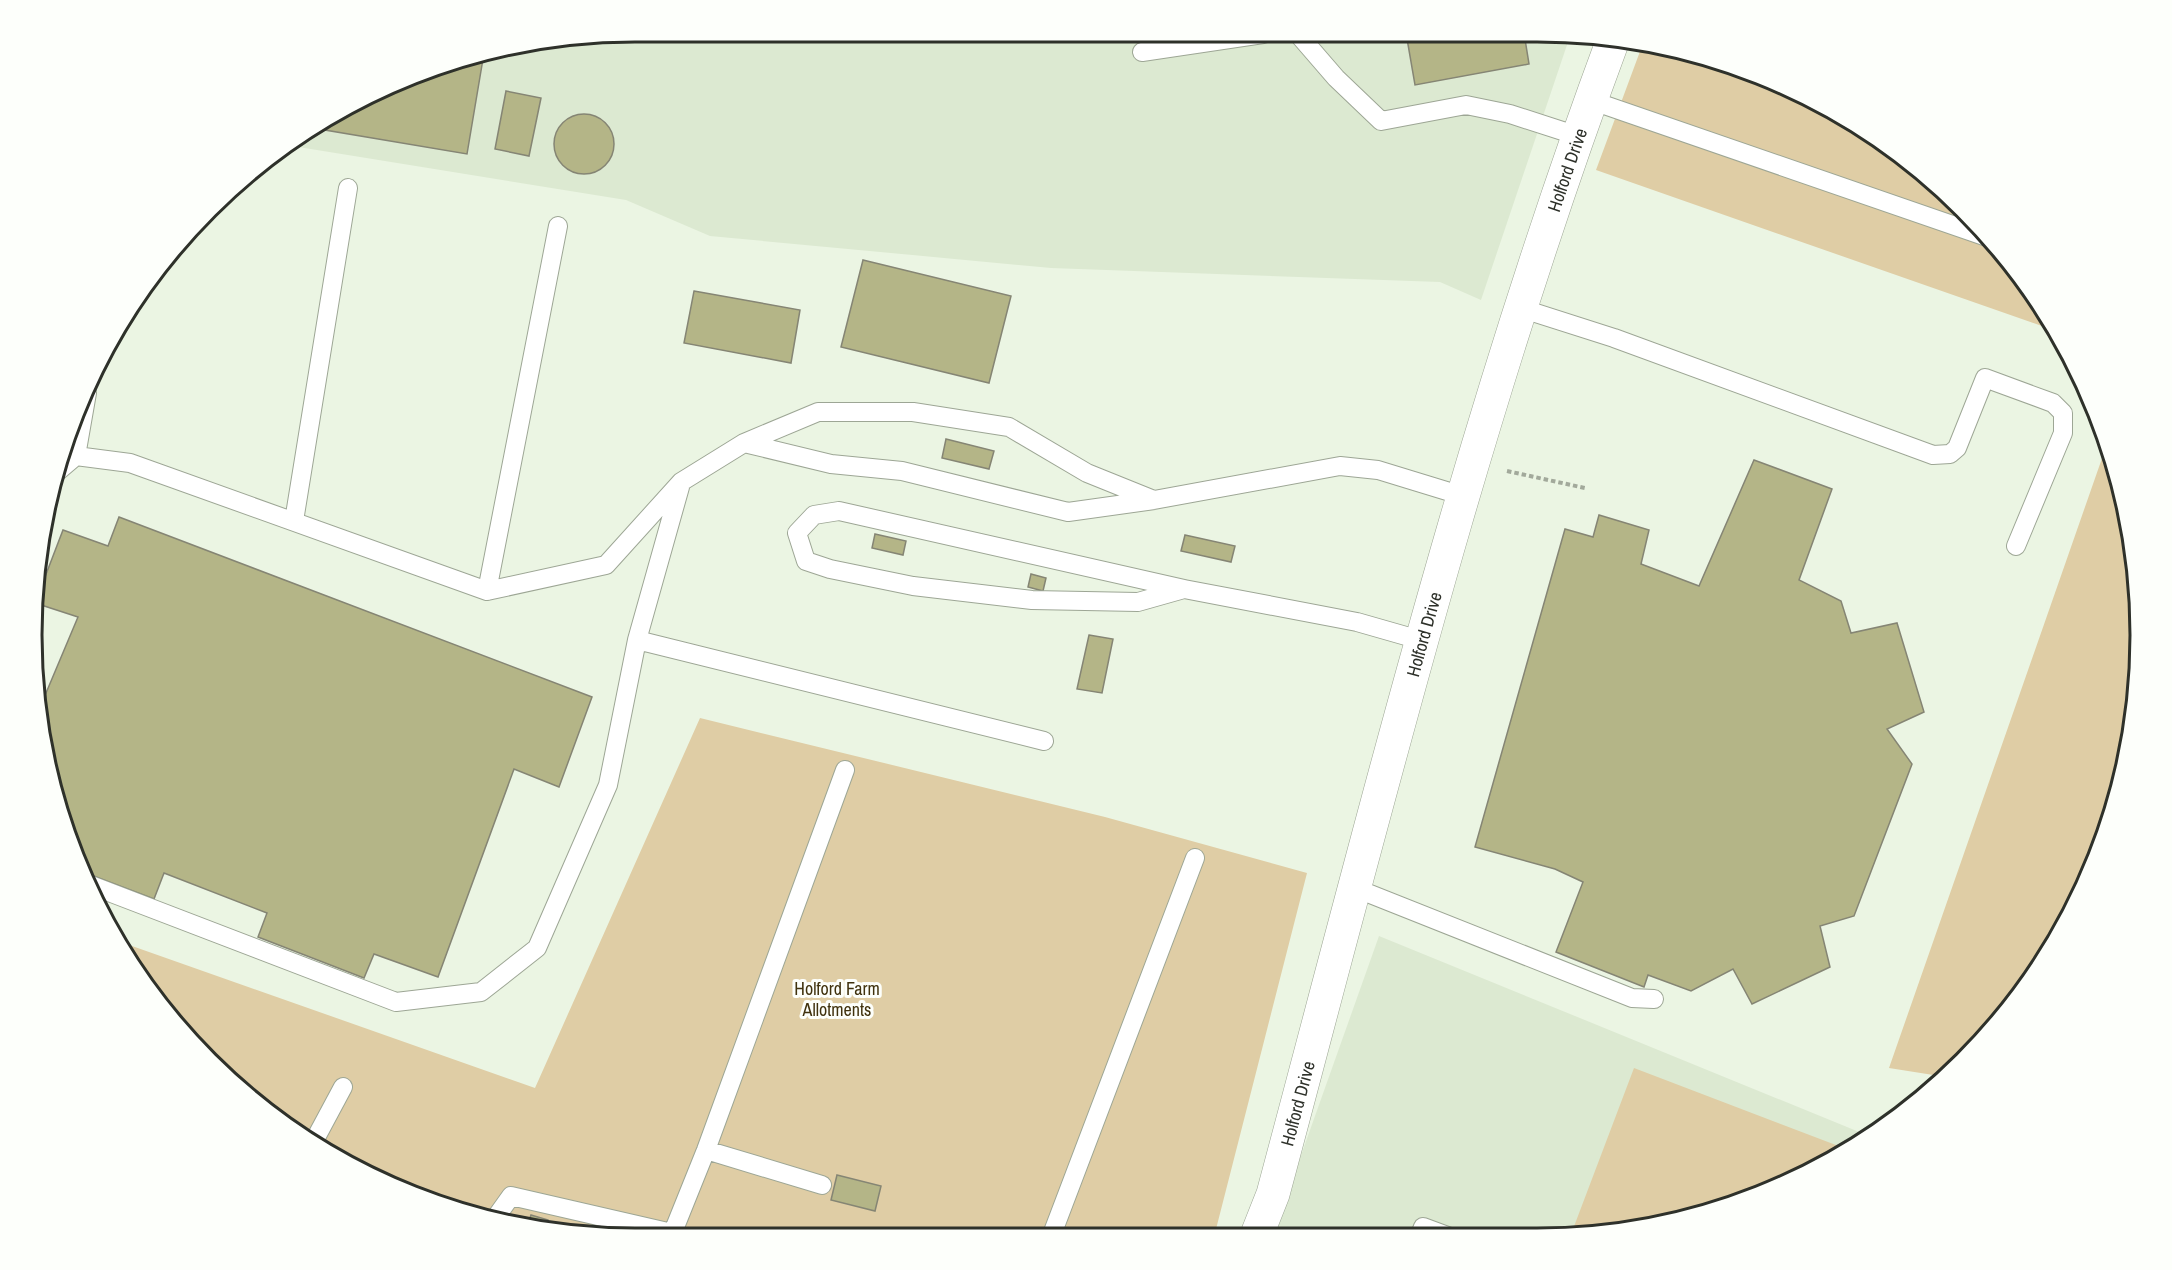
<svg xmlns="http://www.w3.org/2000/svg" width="2172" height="1270" viewBox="0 0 2172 1270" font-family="'Archivo Narrow',sans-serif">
  <rect width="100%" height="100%" fill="#ebf5e3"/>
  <path fill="#dce9d1" d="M1571,33L1481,300L1440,282L1051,268L710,236L626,200L286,145L368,94L441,63L556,37Z
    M1379,936L1869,1136L1838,1158L1731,1207L1577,1237H1272Z"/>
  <path fill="#dfcda5" d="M1642,46L1731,64L1873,133L1964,209L2039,300L2056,331L1596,170Z
    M2107,444L2129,518L2140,635L2129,753L2094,866L2039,971L1946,1077L1889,1068Z
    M700,718L1105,817L1307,873L1214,1237H595L441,1206L299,1137L209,1062L156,1002L115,940L535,1088Z
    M1634,1068L1849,1150L1838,1158L1731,1207L1570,1237Z"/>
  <path fill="#b4b587" stroke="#858574" stroke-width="1.5" d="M1406,33H1524L1529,64L1415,85Z
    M484,53L467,154L313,128L368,94L441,63Z
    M506,91L541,98L529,156L495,149Z
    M554 144a30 30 0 1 1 60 0a30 30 0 1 1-60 0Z
    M863,260L1011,296L989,383L841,347Z
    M694,291L800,310L791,363L684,343Z
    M946,439L994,451L989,469L942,458Z
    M1754,460L1832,489L1799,580L1841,601L1851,633L1897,623L1924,712L1887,729L1912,764L1854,916L1820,926L1830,967L1752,1004L1733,969L1691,991L1648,975L1644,987L1556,952L1583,882L1555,869L1475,847L1565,529L1593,537L1599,515L1649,530L1641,564L1699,586Z
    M119,517L592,697L559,787L514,769L438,977L374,954L364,978L258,937L267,913L164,873L154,899L83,872L64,829L43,752L37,689L46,693L78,617L35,603L63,530L108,546Z
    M875,534L906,541L903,555L872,548Z
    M1185,535L1235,546L1231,562L1181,551Z
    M1031,574L1046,578L1043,591L1028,587Z
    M1089,635L1113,639L1102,693L1077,689Z
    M837,1175L881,1186L875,1211L831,1200Z
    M531,1215L548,1220L546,1227L528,1224Z
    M558,1225L596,1235L607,1237L557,1230Z"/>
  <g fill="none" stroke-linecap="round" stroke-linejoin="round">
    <g stroke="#9da695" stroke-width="20">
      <path id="lane" d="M1298,34L1336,78L1381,121L1466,105L1510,114L1578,136
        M1142,52L1263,34
        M1590,100L1987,237
        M1520,308L1614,338L1933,455L1950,454L1957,448L1985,378L2053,403L2063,413V433L2016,546
        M744,443L831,464L902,471L1068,512L1154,500L1340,466L1378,470L1463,496
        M76,456L87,393
        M56,473L76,456L130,463L487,591L606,565L681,482L744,443L818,412H913L1009,427L1087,473L1154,500
        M294,521L348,188
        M1184,589L1138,602L1032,600L913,586L830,569L806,561L797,533L814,515L839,511L1184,589L1357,622L1420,640
        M487,591L558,226
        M637,640L1044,741
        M88,884L396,1002L481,992L537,948L608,785L637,640L680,487
        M1355,888L1632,998L1654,999
        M313,1143L343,1087
        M706,1150L822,1185
        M496,1217L511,1196L672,1233
        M671,1237L706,1150L845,770
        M1051,1237L1195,858
        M1419,1237L1423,1227L1450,1237"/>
    </g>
    <g stroke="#9da695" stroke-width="34">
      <g id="street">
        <path id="s1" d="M1256,1237L1273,1194C1377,806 1473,416 1613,40"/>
      </g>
    </g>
    <path stroke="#a2a99b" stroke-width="4" stroke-dasharray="4.5 3" stroke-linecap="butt" d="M1507,471L1585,488"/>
    <use href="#lane" stroke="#fff" stroke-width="18"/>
    <use href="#street" stroke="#fff" stroke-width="33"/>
  </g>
  <g text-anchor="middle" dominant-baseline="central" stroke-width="6" stroke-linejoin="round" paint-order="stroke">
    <g font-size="18" fill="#2e312a" stroke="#fdfffb">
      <text stroke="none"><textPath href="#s1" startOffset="1112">Holford Drive</textPath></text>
      <text stroke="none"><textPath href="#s1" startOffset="626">Holford Drive</textPath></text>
      <text stroke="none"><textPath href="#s1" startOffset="140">Holford Drive</textPath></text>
    </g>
    <g font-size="18" fill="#40320e" stroke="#fdfffb">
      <text x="837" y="988">Holford Farm<tspan x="837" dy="21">Allotments</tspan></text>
    </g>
  </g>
  <path d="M0 0H2172V1270H0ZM635 42H1537A593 593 0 0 1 2130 635V635A593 593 0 0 1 1537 1228H635A593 593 0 0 1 42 635V635A593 593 0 0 1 635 42Z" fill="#fdfffb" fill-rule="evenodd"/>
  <path fill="none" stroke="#2e312a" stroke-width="3" d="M635 42H1537A593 593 0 0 1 2130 635V635A593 593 0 0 1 1537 1228H635A593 593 0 0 1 42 635V635A593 593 0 0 1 635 42Z"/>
</svg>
